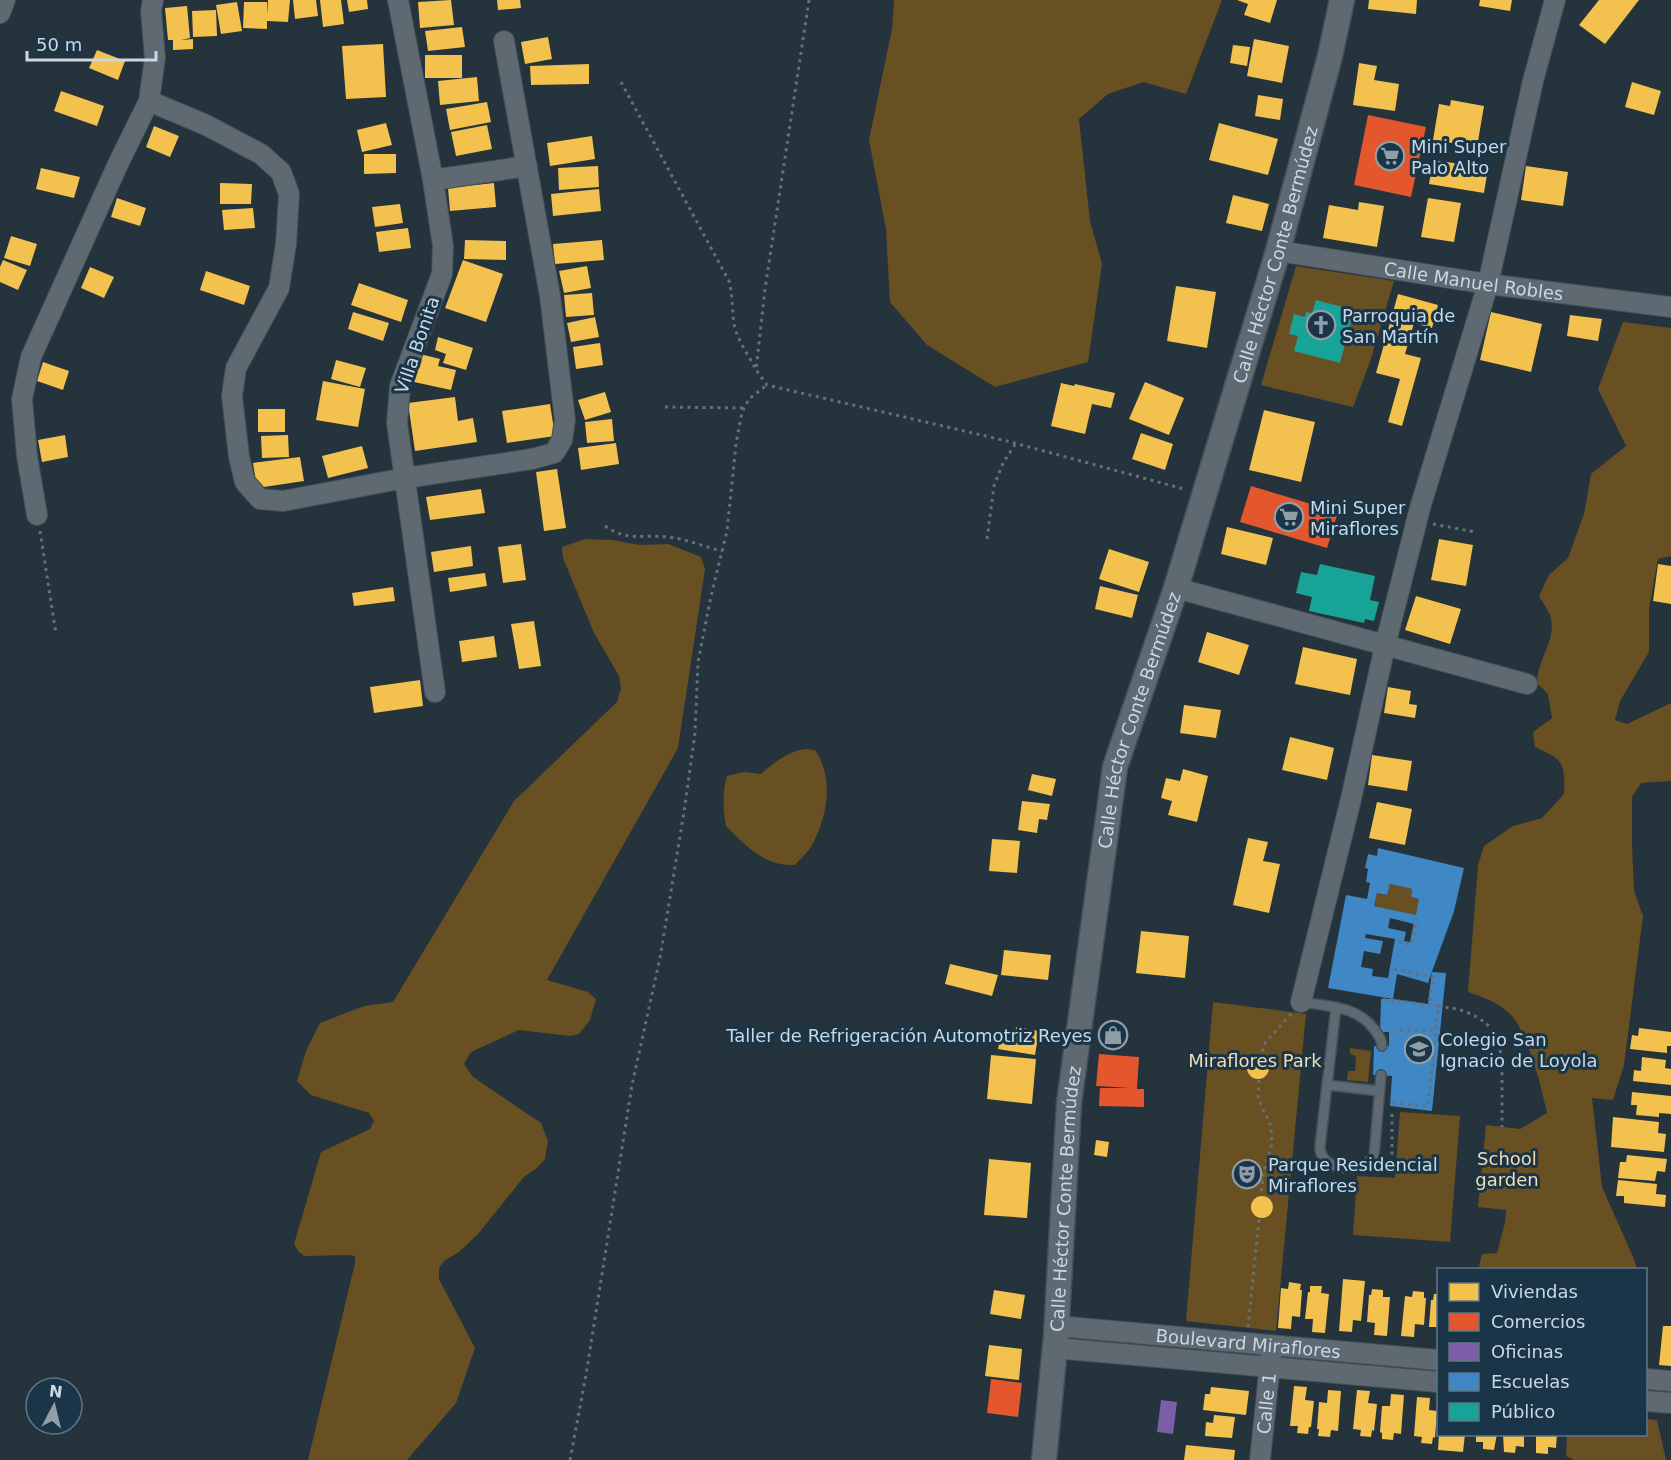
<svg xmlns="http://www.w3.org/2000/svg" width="1671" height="1460" viewBox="0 0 1671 1460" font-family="'DejaVu Sans',sans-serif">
  <rect width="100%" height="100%" fill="#24333c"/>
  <path fill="#685022" d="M894,0H1222L1186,94L1143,82L1108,94L1079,119L1090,221L1102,264L1088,362L995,387L927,345L890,302L886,229L869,140L892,29Z
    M1296,266L1394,281L1370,362L1353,407L1261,385Z
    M1623,322L1671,328V556L1658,559L1649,609V652L1620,701L1615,720L1627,724L1671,703V781L1641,783L1632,797V844L1634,891L1643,916L1624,1065L1613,1100L1592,1098L1602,1187L1634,1259L1637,1269H1484L1479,1266L1482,1254L1497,1253L1505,1223L1506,1210L1478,1207L1486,1125L1520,1129L1547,1113C1542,1089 1527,1029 1509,1013C1497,1002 1483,997 1468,992L1478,865L1484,846L1513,826L1542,818L1564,794C1565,763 1564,760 1535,747L1533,732L1552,718L1548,694L1537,683C1537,661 1556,640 1551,618C1549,611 1543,603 1539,596L1549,575L1568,558L1584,514L1591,474L1626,446L1598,389Z
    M585,539L612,540L640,545L668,544L701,557L705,569L678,748L547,980L588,992L596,999L590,1020L579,1034L570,1036L519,1030L471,1052L464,1064L473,1077L541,1123L548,1141L545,1159L537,1168L524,1177L478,1234L459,1252L444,1261L439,1268V1279L475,1348L456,1403L407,1460H308L355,1263V1256L349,1255L304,1256L298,1251L294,1244L321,1152L370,1129L374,1121L369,1113L311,1095L297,1081L306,1051L320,1023L364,1006L393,1002L514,801L617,702L621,688L619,676L594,633L563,558L562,547Z
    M805,749L815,750C835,778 827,819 811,847C807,853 800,859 795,865C765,867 746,846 726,826C723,809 722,793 727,776L744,772L761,774C773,763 789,751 805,749Z
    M1390,884L1412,889L1411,897L1419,899V902L1454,911L1442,944L1411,936L1415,915L1374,906L1377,893L1387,895Z
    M1213,1002L1306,1014L1276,1331L1186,1321Z
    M1350,1048L1371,1051L1368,1082L1347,1080L1348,1071H1355L1356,1056L1350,1054Z
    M1400,1112L1460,1116L1450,1242L1353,1235L1357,1176L1395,1178Z
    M1646,1419L1657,1420L1666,1460H1574L1566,1456L1567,1435L1646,1434Z"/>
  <path fill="#f2c14e" d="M268,0H290L288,22L267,21V29L243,28L244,2H267V15Z
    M293,0H316L318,16L295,19Z
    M320,0H341L344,24L323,27Z
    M347,0H367L368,9L349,12Z
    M451,0L454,25L420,28L418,2Z
    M497,0H520L521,8L498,10Z
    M1237,0H1277L1270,23L1244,15L1248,4Z
    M1369,0H1417L1416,14L1368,9Z
    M1480,0H1512L1510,11L1479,6Z
    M1599,0H1639L1605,44L1579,25Z
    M237,2L242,31L221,34L216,5Z
    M187,6L190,38L181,40L193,39V49L173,50V40H168L165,8Z
    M216,10L217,36L193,37L192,11Z
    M462,27L465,47L428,51L425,31Z
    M548,37L552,59L525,64L521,42Z
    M1254,39L1289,46L1282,83L1247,76Z
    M383,44L386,97L346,99L342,46Z
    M1233,45L1250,47L1247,66L1230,63Z
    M97,50L125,61L118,80L89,68Z
    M425,55H462V78H425Z
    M1359,63L1377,66L1374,80L1399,84L1395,111L1353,105Z
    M589,64V84L531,85L530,66Z
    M477,77L479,101L440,105L438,81Z
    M1632,82L1661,91L1654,115L1625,107Z
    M61,91L104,106L97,126L54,111Z
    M1258,95L1283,99L1280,120L1255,116Z
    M1451,100L1484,106L1477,147L1433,140L1439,104L1450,106Z
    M487,102L491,122L450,130L446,109Z
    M386,123L392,145L362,152L357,130Z
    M1219,123L1278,139L1268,175L1209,160Z
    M487,125L492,149L456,156L451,132Z
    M154,126L179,136L170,157L146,147Z
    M592,136L595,159L550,166L547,143Z
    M364,154H396V173L364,174Z
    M1433,160L1488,168L1484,193L1429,184Z
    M598,166L599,187L559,190L558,168Z
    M1526,166L1568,172L1563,206L1521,200Z
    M41,168L80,177L74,198L36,189Z
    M220,183L252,184L251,204H220Z
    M494,183L496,207L450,211L448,188Z
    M599,189L601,211L553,216L551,194Z
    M1233,195L1269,204L1262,231L1226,223Z
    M117,198L146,208L140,226L111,217Z
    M1428,198L1461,203L1454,242L1421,237Z
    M1359,202L1384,206L1377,247L1323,238L1329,205L1358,210Z
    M400,204L403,223L375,227L372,207Z
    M253,208L255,228L224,230L222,210Z
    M408,228L411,248L379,252L376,232Z
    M11,236L37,244L30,266L4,258Z
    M465,240L506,241V260L464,259Z
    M602,240L604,260L555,264L553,244Z
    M3,260L27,270L18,290L0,282V267Z
    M463,260L503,274L486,322L445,308Z
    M587,266L591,288L564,293L559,271Z
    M90,267L114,277L104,298L81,288Z
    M206,271L250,286L244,305L200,290Z
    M359,283L408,300L401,322L351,305Z
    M1176,286L1216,292L1207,348L1167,341Z
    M592,293L594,315L566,317L564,295Z
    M1398,294L1438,305L1432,328L1414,323L1405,354L1421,358L1402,426L1388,422L1400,379L1376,373Z
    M353,312L389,323L383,341L348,329Z
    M1491,312L1542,324L1531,372L1480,360Z
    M1570,315L1602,319L1598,341L1567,336Z
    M595,317L599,337L571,342L567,323Z
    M438,337L473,348L466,370L443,363L446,354L435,350Z
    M600,343L603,365L576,369L573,347Z
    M420,354L440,359L438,366L456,370L451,390L414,382Z
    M336,360L366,368L360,387L331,379Z
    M43,362L69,371L63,390L37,381Z
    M323,381L365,389L358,427L316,420Z
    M1145,382L1184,398L1169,435L1129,419Z
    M1061,383L1074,386L1075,384L1115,393L1111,408L1092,404L1085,434L1051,426Z
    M605,392L611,412L585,420L578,400Z
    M455,397L458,421L473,418L477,442L415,451L408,403Z
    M550,404L555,436L507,443L502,411Z
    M258,409H285V432H258Z
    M1264,410L1315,422L1301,482L1249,470Z
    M612,419L614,441L587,443L585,422Z
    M1141,433L1173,444L1165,470L1132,459Z
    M65,435L68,457L42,462L38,440Z
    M288,435L289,457L262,458L261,436Z
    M616,443L619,464L581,470L578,448Z
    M362,446L368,468L328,478L322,456Z
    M300,457L304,481L257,488L253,463Z
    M557,469L566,528L544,531L536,472Z
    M481,489L485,513L430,520L426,497Z
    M1227,527L1273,538L1266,565L1221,554Z
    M1439,539L1473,545L1466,586L1431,580Z
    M521,544L526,580L503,583L498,547Z
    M471,546L473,566L434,572L431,552Z
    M1109,549L1149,562L1139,592L1099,579Z
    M1658,564L1671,566V604L1653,601Z
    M485,573L487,586L450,592L448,578Z
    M1100,586L1138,595L1132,618L1095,609Z
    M393,587L395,601L354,606L352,593Z
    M1416,596L1461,609L1450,644L1405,630Z
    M534,621L541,666L519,669L511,624Z
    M1207,632L1249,645L1239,675L1198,662Z
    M494,636L497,657L462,662L459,641Z
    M1303,647L1357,659L1350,695L1295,684Z
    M420,680L423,706L374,713L370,687Z
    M1388,687L1411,691L1409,704L1417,705L1415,718L1384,713Z
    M1184,705L1221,710L1216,738L1180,733Z
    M1290,737L1334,748L1327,780L1282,770Z
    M1372,755L1412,761L1407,791L1368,785Z
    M1183,769L1208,776L1197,822L1168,815L1172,801L1161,798L1166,778L1180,781Z
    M1032,774L1056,779L1052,796L1028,790Z
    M1022,801L1050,804L1047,820L1039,819L1037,833L1018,830Z
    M1377,802L1412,809L1405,845L1369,838Z
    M1248,838L1268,842L1263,861L1280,864L1269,913L1233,905Z
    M992,839L1020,841L1017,873L989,871Z
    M1141,931L1189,936L1185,978L1136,973Z
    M1004,950L1051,955L1048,980L1001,975Z
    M950,964L998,975L992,996L945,984Z
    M1016,1027L1039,1031L1035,1055L998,1049L1001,1034L1015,1036Z
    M1639,1028L1671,1032V1046H1667V1053L1630,1049L1632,1035L1638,1036Z
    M991,1055L1036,1059L1032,1104L987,1099Z
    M1642,1057L1666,1060L1665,1068L1671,1069V1085L1633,1081L1634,1070L1641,1071Z
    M1247 1068a11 11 0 1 1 22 0a11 11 0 1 1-22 0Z
    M1632,1092L1671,1096V1114L1659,1113V1117L1636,1115L1637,1105H1631Z
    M1613,1117L1659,1122L1658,1133L1666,1134L1664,1152L1611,1147Z
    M1096,1140L1109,1142L1107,1157L1094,1155Z
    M1627,1155L1667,1159L1665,1172L1657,1171L1655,1181L1618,1178L1620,1162H1626Z
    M989,1159L1031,1163L1027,1218L984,1215Z
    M1618,1180L1657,1184L1656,1194L1666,1195L1665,1207L1624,1203V1196H1616Z
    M1251 1207a11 11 0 1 1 22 0a11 11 0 1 1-22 0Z
    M1343,1279L1365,1281L1361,1321L1353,1320L1352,1332L1339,1331Z
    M1289,1282L1301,1284L1300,1290H1302L1300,1317L1292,1316L1291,1329L1278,1328L1281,1288L1288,1289Z
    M1310,1286H1322L1321,1293L1329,1294L1325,1333L1312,1332L1313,1319H1305L1308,1292H1310Z
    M1372,1289L1383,1290V1297H1390L1387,1336L1374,1335L1375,1323L1367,1322L1369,1295H1371Z
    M994,1290L1025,1295L1021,1319L990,1314Z
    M1413,1291L1424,1292V1298H1426L1424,1325L1415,1324L1414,1337L1401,1336L1405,1296L1412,1297Z
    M1434,1294H1438V1327H1429L1431,1300H1433Z
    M1663,1326H1671V1366L1659,1365Z
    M989,1345L1022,1349L1019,1380L985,1376Z
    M1294,1386L1307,1387L1305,1400L1314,1401L1311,1427H1309L1308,1434L1297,1433L1298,1426H1290Z
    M1211,1387L1249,1391L1246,1415L1203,1410L1205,1394H1210Z
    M1328,1390L1341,1391L1338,1431L1331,1430L1330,1437L1318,1436L1319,1429H1317L1319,1402L1327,1403Z
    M1357,1390L1370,1391L1368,1403L1377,1404L1374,1431L1372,1430L1371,1437L1360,1436L1361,1430L1353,1429Z
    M1391,1394L1404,1395L1401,1434L1394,1433L1393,1440L1382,1439V1433L1380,1432L1382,1406H1390Z
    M1417,1397L1430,1398L1429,1410L1437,1411L1435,1438L1433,1437L1432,1444L1421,1443L1422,1437L1414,1436Z
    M1214,1415L1235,1417L1232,1438L1205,1436L1206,1422L1213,1423Z
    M1439,1434H1465L1463,1452L1438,1450Z
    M1476,1434H1497L1494,1450L1483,1449V1442H1476Z
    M1503,1434H1524V1447L1516,1446L1515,1453L1504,1452Z
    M1536,1434H1557L1556,1448L1548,1447V1454L1536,1453Z
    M1186,1445L1235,1450L1234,1460H1184Z"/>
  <path fill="#e4572e" d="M1368,115L1426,127L1411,197L1354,185Z
    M1251,486L1338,512L1327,548L1240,522Z
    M1099,1054L1139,1057L1137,1089H1144V1107L1099,1106L1100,1088H1131L1096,1086Z
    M991,1379L1022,1383L1018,1417L987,1413Z"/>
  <path fill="#7b5ea7" d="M1161,1400L1177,1402L1173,1434L1157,1432Z"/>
  <path fill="#3f88c5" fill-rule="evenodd" d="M1378,848L1464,868L1454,911L1430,977L1428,983L1397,974L1393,999L1428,1004L1432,972L1446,973L1432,1111L1390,1106L1392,1076L1373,1075L1374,1046H1389V1032H1380L1381,999H1393L1328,988L1346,895L1367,899L1370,883L1366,882L1368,869L1365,868L1368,854L1377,856ZM1390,884L1412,889L1411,897L1419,899L1416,915L1374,906L1377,893L1387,895ZM1390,918L1414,924L1410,942L1404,941L1406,932L1388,928ZM1366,934L1395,939L1388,978L1372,976L1373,969L1361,967L1364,951L1380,954L1383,941L1365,938Z"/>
  <path fill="#17a398" d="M1316,300L1354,310L1340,363L1294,351L1298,336L1289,334L1294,314L1305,317L1306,312L1312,313Z
    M1320,564L1375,576L1370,600L1379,602L1374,621L1365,619L1364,623L1309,611L1312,597L1296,593L1301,572L1317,575Z"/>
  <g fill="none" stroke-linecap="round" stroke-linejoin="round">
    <g stroke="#435058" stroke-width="12">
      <path id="service" d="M1301,1002C1327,1006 1357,1006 1374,1029C1378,1035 1382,1039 1382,1046
        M1336,1007L1320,1146C1319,1171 1361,1175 1374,1156L1381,1075
        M1327,1085L1380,1091"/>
    </g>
    <g stroke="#435058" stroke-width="22">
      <g id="minor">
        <path d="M398,0L433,180L443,246L442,274L400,386L397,423L435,692"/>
        <path d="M0,13L5,0"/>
        <path d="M149,101L206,125L261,154L281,172L289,194L286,244L279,288L236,368L232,396L239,457L245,482L260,499L283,501L405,478L532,459L554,453L562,440L565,420L550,296L504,41"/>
        <path d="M433,180L527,166"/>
        <path id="s1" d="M1278,251L1488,284L1671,307"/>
        <path d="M37,515L27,456L22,399L31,357L118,164L149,101L155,58L151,11L153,0"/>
        <path d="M1176,588L1527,684"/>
        <path d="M1301,1002L1351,799L1385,646L1420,508L1488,284L1533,81L1555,0"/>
        <path id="s2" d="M1057,1326L1438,1360"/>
        <path d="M1055,1348L1438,1382"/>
        <path d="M1646,1379L1671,1381"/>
        <path d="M1646,1401L1671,1403"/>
        <path id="s3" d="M1260,1460L1271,1354"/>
      </g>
    </g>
    <g stroke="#435058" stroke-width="27">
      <g id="tertiary">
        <path id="s4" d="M1044,1460L1056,1336L1069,1103L1115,767L1176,588L1278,251L1330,56L1342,0"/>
      </g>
    </g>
    <path stroke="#667078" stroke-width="3" stroke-dasharray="3 4.5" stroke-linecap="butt" d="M809,0L765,289L756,370L767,385L1007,441L1184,489
      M621,82L729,281C733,296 732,310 734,324C737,340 748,354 755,368
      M665,407L744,408
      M1433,524L1475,532
      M605,526C628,542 643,534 668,537C686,539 705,547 722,551
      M40,531L56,634
      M987,539L994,486L1003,463L1016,443
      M1399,942L1411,945L1417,919
      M1394,969L1433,977L1429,1005
      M1383,999L1438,1006L1436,1030H1394
      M1438,1006C1448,1008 1457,1008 1466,1012C1500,1025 1502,1047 1502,1080C1502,1095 1502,1111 1502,1127
      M1262,1059L1263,1048L1265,1043L1291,1014
      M1259,1080L1258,1096L1261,1106L1270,1123L1272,1136L1271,1149L1264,1170L1261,1194
      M1393,1103L1428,1106L1436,1030
      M1392,1162V1113
      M1248,1327L1259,1219
      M570,1460L586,1375L632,1085L660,958L684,812L695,733L698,662L711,596L727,531L736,444L742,412L749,399L767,385"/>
    <use href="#service" stroke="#5e6971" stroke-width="9"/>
    <use href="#minor" stroke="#5e6971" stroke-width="20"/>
    <use href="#tertiary" stroke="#5e6971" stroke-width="24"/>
  </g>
  <defs>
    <g id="supermarket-ring" transform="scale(1.5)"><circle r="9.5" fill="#1a3547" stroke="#8f9ea9" stroke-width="1.5"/><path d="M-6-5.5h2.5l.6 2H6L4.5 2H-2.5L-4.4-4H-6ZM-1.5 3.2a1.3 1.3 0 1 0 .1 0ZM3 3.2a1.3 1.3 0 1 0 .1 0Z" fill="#8f9ea9"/></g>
    <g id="church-ring" transform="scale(1.5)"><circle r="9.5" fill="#1a3547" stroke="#8f9ea9" stroke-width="1.5"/><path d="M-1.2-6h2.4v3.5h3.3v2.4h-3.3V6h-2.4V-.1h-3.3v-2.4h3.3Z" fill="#8f9ea9"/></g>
    <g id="shop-ring" transform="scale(1.5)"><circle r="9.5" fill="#1a3547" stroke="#8f9ea9" stroke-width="1.5"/><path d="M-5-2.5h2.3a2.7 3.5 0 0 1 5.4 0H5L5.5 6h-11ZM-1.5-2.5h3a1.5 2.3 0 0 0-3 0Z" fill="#8f9ea9"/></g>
    <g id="school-ring" transform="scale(1.5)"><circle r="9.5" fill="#1a3547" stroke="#8f9ea9" stroke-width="1.5"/><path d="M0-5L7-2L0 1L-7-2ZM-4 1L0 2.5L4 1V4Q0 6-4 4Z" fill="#8f9ea9"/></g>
    <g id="theatre-ring" transform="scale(1.5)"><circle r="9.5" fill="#1a3547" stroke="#8f9ea9" stroke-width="1.5"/><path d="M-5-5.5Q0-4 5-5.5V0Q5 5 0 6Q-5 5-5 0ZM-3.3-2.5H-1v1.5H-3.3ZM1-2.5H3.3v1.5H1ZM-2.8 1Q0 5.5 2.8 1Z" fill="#8f9ea9"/></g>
  </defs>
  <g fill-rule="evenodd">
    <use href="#supermarket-ring" x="1390" y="156"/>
    <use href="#church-ring" x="1321" y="325"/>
    <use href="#supermarket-ring" x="1289" y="517"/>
    <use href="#shop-ring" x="1113" y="1035"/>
    <use href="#school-ring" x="1419" y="1049"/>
    <use href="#theatre-ring" x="1247" y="1174"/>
  </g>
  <g text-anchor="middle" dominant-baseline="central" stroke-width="6" stroke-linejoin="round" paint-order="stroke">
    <g font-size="18" fill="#c9d8e3" stroke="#1a3547" text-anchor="start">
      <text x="1411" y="146">Mini Super<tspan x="1411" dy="21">Palo Alto</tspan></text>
      <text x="1342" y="315">Parroquia de<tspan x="1342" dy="21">San Martín</tspan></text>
      <text x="1310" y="507">Mini Super<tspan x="1310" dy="21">Miraflores</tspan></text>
      <text x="1092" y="1035" text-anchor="end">Taller de Refrigeración Automotriz Reyes</text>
      <text x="1440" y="1039">Colegio San<tspan x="1440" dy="21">Ignacio de Loyola</tspan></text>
      <text x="1268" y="1164">Parque Residencial<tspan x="1268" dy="21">Miraflores</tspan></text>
    </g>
    <g font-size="18" fill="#c9d8e3" stroke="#1a3547">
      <text stroke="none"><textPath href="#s4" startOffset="1234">Calle Héctor Conte Bermúdez</textPath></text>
      <text stroke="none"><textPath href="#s1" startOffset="198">Calle Manuel Robles</textPath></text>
      <text transform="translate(417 345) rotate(-71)">Villa Bonita</text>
      <text stroke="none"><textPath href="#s4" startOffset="748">Calle Héctor Conte Bermúdez</textPath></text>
      <text stroke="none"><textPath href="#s4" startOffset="262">Calle Héctor Conte Bermúdez</textPath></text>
      <text stroke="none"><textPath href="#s2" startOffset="192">Boulevard Miraflores</textPath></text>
      <text stroke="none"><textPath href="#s3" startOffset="57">Calle 1</textPath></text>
    </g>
    <g font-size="18" fill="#f5dbb1" stroke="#1a3547">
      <text x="1255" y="1060">Miraflores Park</text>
      <text x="1507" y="1158">School<tspan x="1507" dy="21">garden</tspan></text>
    </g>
  </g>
  <rect x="1437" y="1268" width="210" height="168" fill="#1a3547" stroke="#607685" stroke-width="1.5"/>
  <rect x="1449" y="1283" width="30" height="18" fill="#f2c14e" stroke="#607685" stroke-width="1.5"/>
  <text x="1491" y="1298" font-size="18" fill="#c9d8e3">Viviendas</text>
  <rect x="1449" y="1313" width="30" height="18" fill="#e4572e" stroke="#607685" stroke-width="1.5"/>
  <text x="1491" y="1328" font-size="18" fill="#c9d8e3">Comercios</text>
  <rect x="1449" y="1343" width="30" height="18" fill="#7b5ea7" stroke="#607685" stroke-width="1.5"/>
  <text x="1491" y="1358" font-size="18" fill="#c9d8e3">Oficinas</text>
  <rect x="1449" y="1373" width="30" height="18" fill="#3f88c5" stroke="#607685" stroke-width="1.5"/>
  <text x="1491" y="1388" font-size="18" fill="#c9d8e3">Escuelas</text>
  <rect x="1449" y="1403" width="30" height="18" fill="#17a398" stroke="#607685" stroke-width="1.5"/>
  <text x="1491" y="1418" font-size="18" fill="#c9d8e3">Público</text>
  <g transform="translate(54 1406) rotate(7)"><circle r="28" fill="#1a3547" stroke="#607685" stroke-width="1.5"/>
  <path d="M0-4.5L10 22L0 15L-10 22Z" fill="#8f9ea9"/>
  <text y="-9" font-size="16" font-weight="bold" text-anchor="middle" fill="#c9d8e3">N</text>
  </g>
  <path d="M27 51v9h129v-9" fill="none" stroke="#c9d8e3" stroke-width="3"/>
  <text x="36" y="51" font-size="18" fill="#c9d8e3" stroke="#1a3547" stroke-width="4.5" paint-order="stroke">50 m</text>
</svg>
